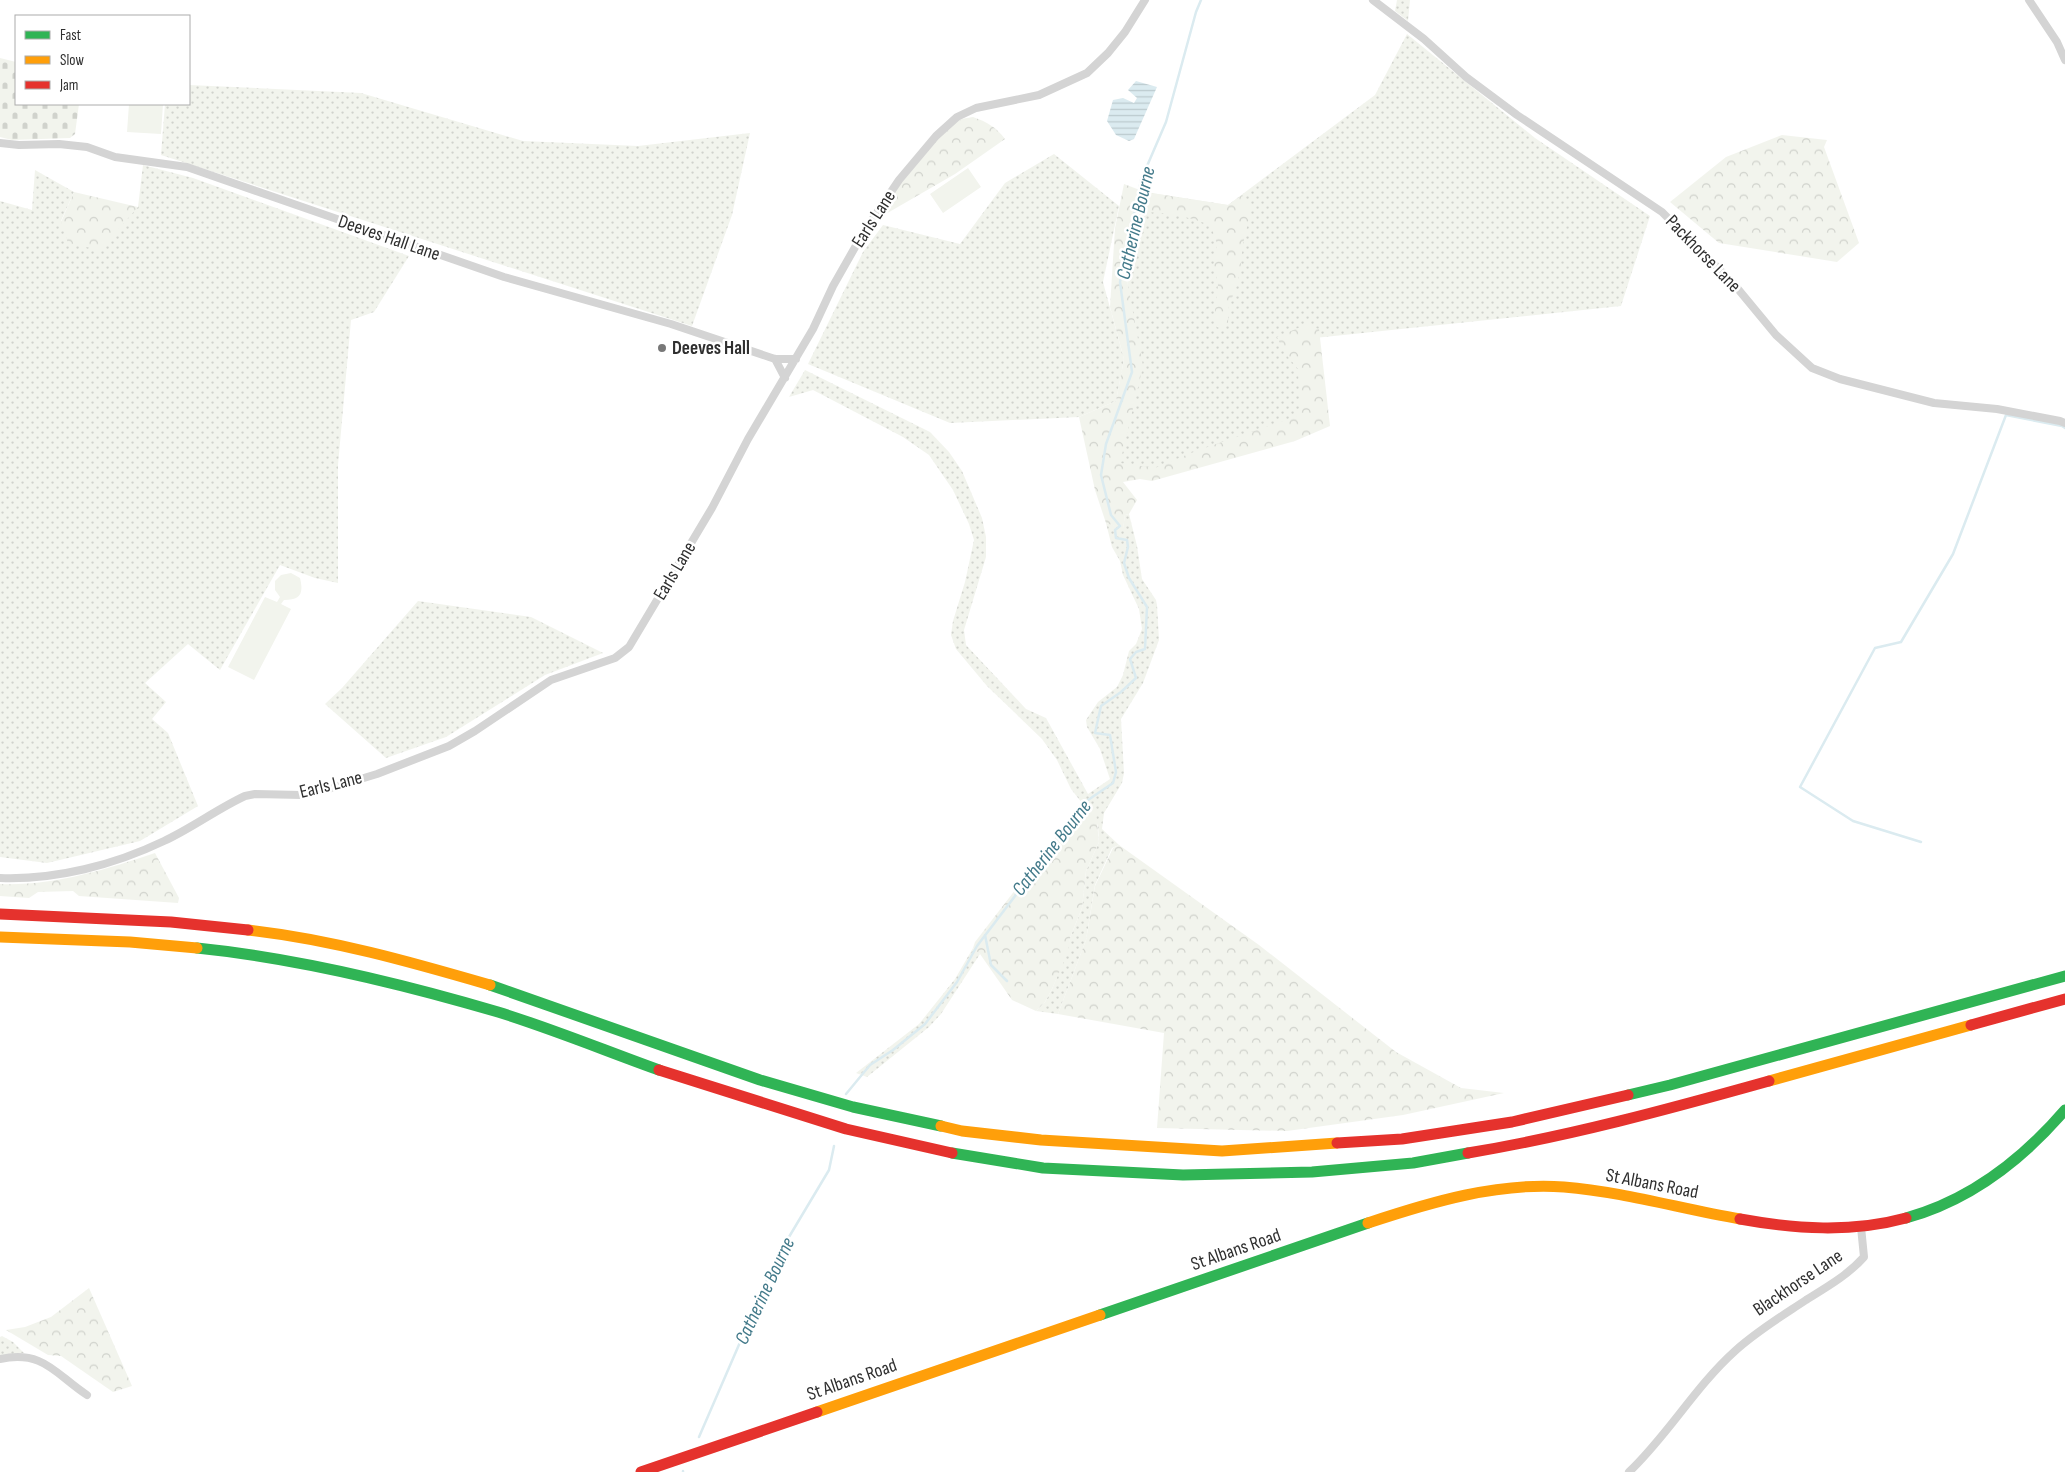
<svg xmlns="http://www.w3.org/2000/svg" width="2065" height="1472" viewBox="0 0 2065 1472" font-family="'Sofia Sans Condensed',sans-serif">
  <defs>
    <pattern id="grass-dots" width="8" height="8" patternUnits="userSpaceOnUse" patternTransform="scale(1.25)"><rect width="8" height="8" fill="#f2f4ed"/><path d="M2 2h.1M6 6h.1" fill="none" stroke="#d0d2cc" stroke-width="1.8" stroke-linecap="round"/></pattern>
    <pattern id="forest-crowns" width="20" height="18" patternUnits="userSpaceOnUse" patternTransform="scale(1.25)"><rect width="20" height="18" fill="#f2f4ed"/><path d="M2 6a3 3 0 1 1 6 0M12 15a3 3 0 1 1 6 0" fill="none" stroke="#d0d2cc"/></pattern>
    <pattern id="cemetery-stones" width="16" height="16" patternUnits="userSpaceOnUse" patternTransform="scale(1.25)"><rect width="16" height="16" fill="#f2f4ed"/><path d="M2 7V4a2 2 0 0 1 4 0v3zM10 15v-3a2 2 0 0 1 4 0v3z" fill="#d0d2cc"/></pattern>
    <pattern id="water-rules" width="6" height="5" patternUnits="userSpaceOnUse" patternTransform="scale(1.25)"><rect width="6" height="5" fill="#dbebf0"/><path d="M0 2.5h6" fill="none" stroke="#bccace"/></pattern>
  </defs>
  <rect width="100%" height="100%" fill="#fff"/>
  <path fill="url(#grass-dots)" d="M1397,0H1410L1408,21L1395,11Z
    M1407,34L1535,138L1650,216L1621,306L1305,339L1318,423L1140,479L1114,477L1138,371L1127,280L1145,192L1228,205L1375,95Z
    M189,85L361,93L523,141L638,146L750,133L732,215L692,326L161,155L165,104H189Z
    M1054,154L1119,206L1103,282L1124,359L1116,401L1079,417L950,423L808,364L863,252L883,225L960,244L1005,183Z
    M143,165L193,178L409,256L374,312L351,320L338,465V583L315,578L280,565L220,670L188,644L145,683L166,702L152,719L168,733L198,806L140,841L47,863L0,857V201L32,210L35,170L74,192L61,221L138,207Z
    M805,370L930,432L949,452L962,471L982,518L986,537V557L964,630L966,645L1026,709L1046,718L1088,794L1110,779L1100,749L1087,727L1086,720L1098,702L1117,687L1123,675L1129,651L1136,644L1142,629L1139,609L1123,575L1120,561L1112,547L1106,523L1123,528L1125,515L1129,514L1137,546L1142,579L1156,600L1157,605L1159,640L1143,683L1121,719L1124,773L1122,783L1104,813L1102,829L1119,845L1112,848L1095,885L1086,940L1058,1014L1036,1011L1045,1002L1052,989L1067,952L1070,938L1082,908L1086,871L1099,842L1098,826L1088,805L1082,803L1071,789L1057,760L1042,739L987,686L956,649L951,635L953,621L965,582L974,540L969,524L953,490L929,455L903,437L813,390L789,397Z
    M418,601L531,617L603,653L545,675L446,737L386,758L325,704L342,688Z
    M973,948L980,954L941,1014L929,1027L867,1077L856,1073L919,1024L955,979Z
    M2,1336L13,1342L24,1353L0,1356V1337Z"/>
  <path fill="url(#forest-crowns)" d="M973,117C987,122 996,127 1005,139L955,174L884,215L883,209C901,183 931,136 958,121C962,118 968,118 973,117Z
    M1782,135L1827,140L1824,147L1859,243L1837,262L1719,243L1670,202L1726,157Z
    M1124,184L1145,192L1228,205L1242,195L1252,206L1243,244L1240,272L1235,292L1229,303L1228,323L1224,330L1217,327L1215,311L1218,285L1214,264L1217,244L1211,226C1190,216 1164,212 1141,212L1127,280L1143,366L1120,463L1155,468L1196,451L1300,415L1298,369L1284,352L1277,337L1305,325L1319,329L1330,426L1295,441L1152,481L1140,479L1123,482L1137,500L1129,514L1125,515L1123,529L1106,523L1095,490L1079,417L1116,401L1124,359L1110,307L1115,228Z
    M74,192L138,207L100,250L68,243L61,222Z
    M1082,803L1088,805L1096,812L1099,842L1086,871L1082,908L1070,938L1068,952L1052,989L1045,1002L1036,1011L1012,1000L980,954L973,948L975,942Z
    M1119,845L1259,945L1396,1052L1461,1088L1504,1093L1403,1115L1287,1131L1157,1128L1164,1033L1058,1014L1086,940L1095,886L1113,848Z
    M155,853L179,898L178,903L79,896L73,891L38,892L29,898L0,896V884C54,886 104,870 155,853Z
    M89,1288L132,1386L113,1392L61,1356L48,1355L6,1330L25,1327L51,1317Z"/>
  <path fill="url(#cemetery-stones)" d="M0,58L16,62V104H79L75,134L70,138L12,140L0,137Z"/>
  <path fill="#f2f4ed" d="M129,104H163L161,134L127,132Z
    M968,168L981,187L943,213L930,194Z
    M291,573L300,578C304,594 300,600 284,600L281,604L291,609L254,680L228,667L265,597L277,602L280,597L275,590V581L281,575Z"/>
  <path fill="url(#water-rules)" d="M1136,81L1157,87L1134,139L1129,141L1116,135L1107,121L1113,100L1123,98L1134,103L1137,98L1128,90Z"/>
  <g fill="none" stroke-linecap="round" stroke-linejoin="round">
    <path stroke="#dbebf0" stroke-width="2.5" d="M1921,842L1853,821L1800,787L1875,648L1901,642L1953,554L2006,415L2062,426L2065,428
      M985,935L991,965L1007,981
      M846,1094L870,1065L893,1050L925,1024L957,982L977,946L1088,800L1113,783L1116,772L1110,735L1095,733L1101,706L1121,692L1136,678L1130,659L1136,652L1145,649L1147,607L1129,578L1124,563L1128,547L1127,540L1116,538L1115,530L1120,526L1111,515L1101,475L1106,444L1132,372L1120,282L1141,180L1166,122L1196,12L1201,0
      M699,1437L777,1257L829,1170L834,1146
      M683,1472V1471"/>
    <path stroke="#d4d4d4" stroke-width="8" d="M1373,0L1424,39L1466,77L1517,115L1662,212L1733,283L1776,335L1812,368L1840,379L1934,403L1997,409L2060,421L2065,423
      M2029,0L2057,42L2065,60
      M0,143L19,145L59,144L87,147L115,157L187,167L504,277L671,324L775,359H796
      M775,359L785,378
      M0,878C56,880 114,865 164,841C192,828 217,809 245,796L255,794L302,795L331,788L377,774L449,746L475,731L551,680L615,658L629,647L712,508L748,439L813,329L833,286L862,235L899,180L936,136L957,117L976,108L1039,95L1087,73L1108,53L1125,32L1145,0
      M0,1359C44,1350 55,1374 87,1395
      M1629,1472C1668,1435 1695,1387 1735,1351C1757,1331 1782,1316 1806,1300C1827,1287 1848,1275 1864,1257L1861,1227"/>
    <path stroke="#30b455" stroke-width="11" d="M197,948C296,958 403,984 498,1012C553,1029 606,1051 659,1070
      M490,985L760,1080L853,1107L941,1126
      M1628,1095L1670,1085L2065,976
      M952,1153L1043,1168L1183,1175L1312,1172L1413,1163L1468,1153
      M1906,1218C1971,1200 2022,1160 2065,1110
      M1100,1315L1368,1223"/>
    <path stroke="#ff9f0a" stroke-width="11" d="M248,930C330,939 411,962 490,985
      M0,937L130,942L197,948
      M1769,1081L1971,1025
      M941,1126L962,1131L1041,1140L1222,1151L1337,1143
      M1368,1223C1431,1202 1498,1182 1564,1187C1624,1192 1681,1209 1740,1219
      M817,1412L1100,1315"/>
    <path stroke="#e5322d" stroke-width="11" d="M0,914L171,922L248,930
      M1971,1025L2065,999
      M659,1070L846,1129L952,1153
      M1337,1143L1402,1139L1512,1122L1628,1095
      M1468,1153C1570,1136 1669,1109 1769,1081
      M1740,1219C1795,1229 1851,1233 1906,1218
      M641,1472L817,1412"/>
  </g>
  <circle fill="#787878" stroke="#fff" stroke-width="2" cx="662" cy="348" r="5"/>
  <g text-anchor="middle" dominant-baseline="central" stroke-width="5" stroke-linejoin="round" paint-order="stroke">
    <g font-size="19" fill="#2f2f2f" stroke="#fff">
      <text transform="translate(874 219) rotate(-57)">Earls Lane</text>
      <text transform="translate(389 238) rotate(19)">Deeves Hall Lane</text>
      <text transform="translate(1703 254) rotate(46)">Packhorse Lane</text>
      <text transform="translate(675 571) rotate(-59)">Earls Lane</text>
      <text transform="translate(331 785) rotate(-14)">Earls Lane</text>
      <text transform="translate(1652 1184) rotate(11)">St Albans Road</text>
      <text transform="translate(1236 1250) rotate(-19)">St Albans Road</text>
      <text transform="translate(1798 1283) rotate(-34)">Blackhorse Lane</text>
      <text transform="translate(852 1380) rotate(-19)">St Albans Road</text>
    </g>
    <g font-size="19" font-weight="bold" fill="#2f2f2f" stroke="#fff" text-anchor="start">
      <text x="672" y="348">Deeves Hall</text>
    </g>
    <g font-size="20" font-style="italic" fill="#437a8a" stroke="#fff">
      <text transform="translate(1136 223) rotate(-77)">Catherine Bourne</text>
      <text transform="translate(1052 848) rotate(-52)">Catherine Bourne</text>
      <text transform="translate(765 1291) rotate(-65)">Catherine Bourne</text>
    </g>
  </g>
  <rect x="15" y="15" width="175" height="90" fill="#ffffff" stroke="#acacac"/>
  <rect x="25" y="31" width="25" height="8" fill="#30b455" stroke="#acacac"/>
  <text x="60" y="40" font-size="15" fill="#2f2f2f">Fast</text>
  <rect x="25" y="56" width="25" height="8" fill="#ff9f0a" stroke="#acacac"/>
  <text x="60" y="65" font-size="15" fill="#2f2f2f">Slow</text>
  <rect x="25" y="81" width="25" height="8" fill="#e5322d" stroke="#acacac"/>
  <text x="60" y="90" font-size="15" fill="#2f2f2f">Jam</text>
</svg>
